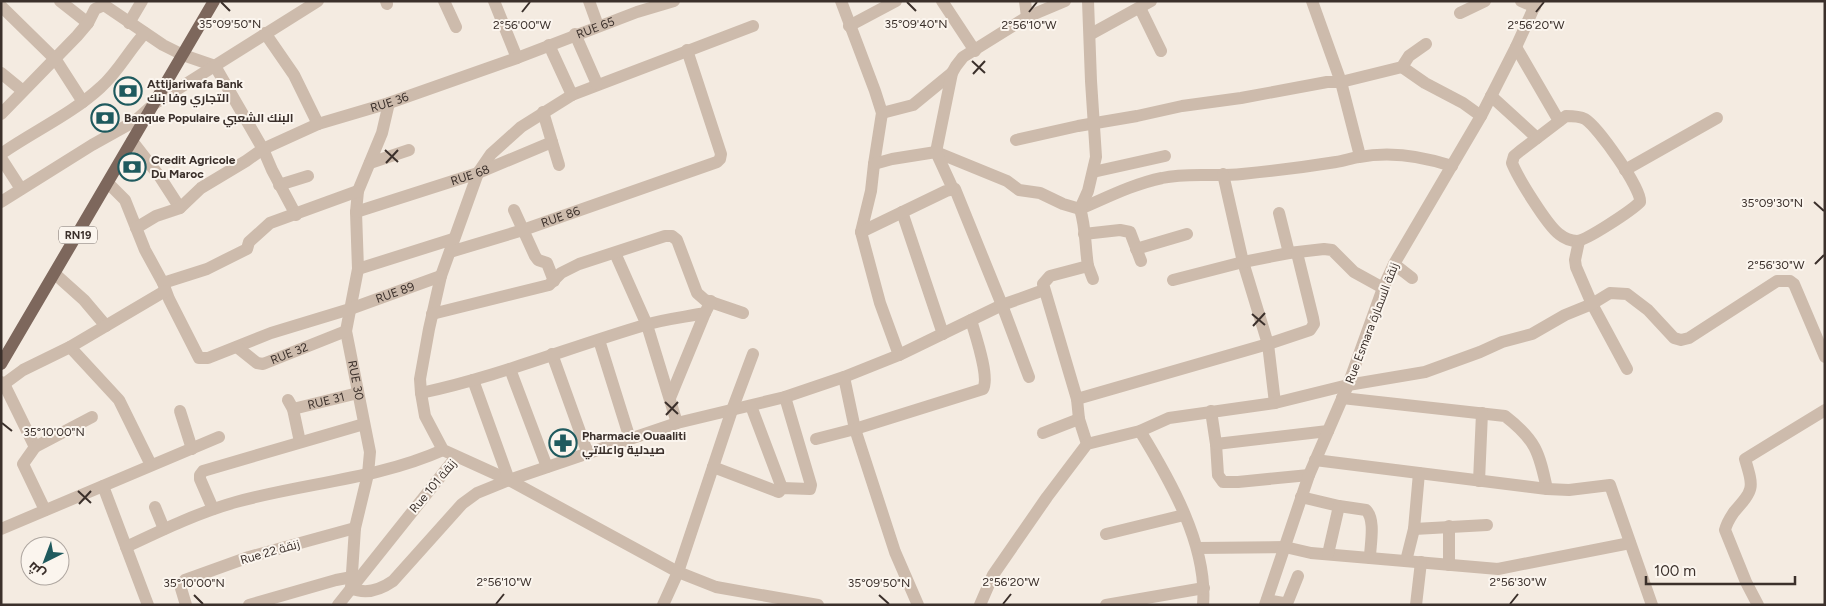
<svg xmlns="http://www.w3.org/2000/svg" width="1826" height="606" viewBox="0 0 1826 606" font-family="Figtree,Cairo,sans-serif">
  <rect width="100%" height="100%" fill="#f4ebe1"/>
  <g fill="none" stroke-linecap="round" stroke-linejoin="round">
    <g stroke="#cdbbac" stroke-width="12">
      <path d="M60,1L88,23"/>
      <path d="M386,1L387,4"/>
      <path d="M444,1L456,27"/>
      <path d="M494,1L517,58"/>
      <path d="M589,1L598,26"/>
      <path d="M841,1L875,91L882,113L874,164L871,191L861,232L880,303L899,355"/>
      <path d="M942,1L975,51"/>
      <path d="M1025,1L1027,17L1065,1"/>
      <path d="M1312,1L1341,82L1360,156"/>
      <path d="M1521,1L1535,7"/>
      <path d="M1,6L56,60L83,102"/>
      <path d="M1140,8L1161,51"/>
      <path d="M1460,13L1485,1"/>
      <path d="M129,23L142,1"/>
      <path d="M753,26L572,95L521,127L491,154L478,173L441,276L429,329L420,379L421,393L425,416L443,450L509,480L677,423L785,397L844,377L899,355L1002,305L1044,290"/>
      <path d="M849,26L896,1"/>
      <path d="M265,33L294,75L318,124"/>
      <path d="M575,34L597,84"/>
      <path d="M1091,34L1151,1"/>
      <path d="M549,45L572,95"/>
      <path d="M1516,47L1559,121"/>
      <path d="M1402,67L1425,83L1463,103L1481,116"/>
      <path d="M1,73L23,91"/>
      <path d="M1491,96L1537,138"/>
      <path id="s1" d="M389,103L382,133L358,191L356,212L358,269L346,331L370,452L368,474L355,528L351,588C366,595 380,590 393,581L462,504L477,493L509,480"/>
      <path d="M882,113L913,105L952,73"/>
      <path d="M1,114L77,36L88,23L95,9L104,5L163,45L183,55L215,66L263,149L272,170L296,215"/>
      <path d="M1566,116C1573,116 1579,116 1585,119C1598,127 1642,189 1640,202C1631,211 1587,240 1577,241C1570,241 1564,238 1559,234C1547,225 1518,178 1512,163L1514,156L1520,151Z"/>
      <path d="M1016,140L1078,126L1137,116L1182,106L1241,98L1327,82H1341L1402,67L1409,56L1426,44"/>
      <path d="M132,141L160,177L180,208"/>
      <path d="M552,142L559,165"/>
      <path d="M1,154C34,131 72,114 101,87C119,71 129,50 145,33"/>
      <path d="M1,158L21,189"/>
      <path d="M370,163L409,150"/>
      <path d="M874,164L892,159L936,152L1007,181L1019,190L1040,193L1063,204L1080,209C1106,198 1133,184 1162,178C1188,172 1215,177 1242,174C1273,171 1305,167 1336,162C1344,161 1351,158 1359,157C1390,151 1422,156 1452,166"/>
      <path d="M1625,170L1717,118"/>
      <path d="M1093,172L1165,156"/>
      <path d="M1223,174L1243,262L1268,344L1275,403"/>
      <path id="s2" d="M108,183L125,200L145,250L163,283L169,299L199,358H208L271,333L350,309L441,276"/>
      <path d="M279,185L308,176"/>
      <path d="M953,189L936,152L952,73L956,66L963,57L1027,17"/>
      <path d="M1,202L92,145L135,121L154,104L318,1"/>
      <path d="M514,210L535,256L538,260L547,263L554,281"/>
      <path id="s3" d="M356,212L478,173L552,142L543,112"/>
      <path d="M902,212L943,334"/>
      <path d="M1279,213L1289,253"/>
      <path id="s4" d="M136,228L156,216L180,208L201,188L246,161L263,149L318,124L389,103L517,58L637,12L674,1"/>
      <path d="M861,232L946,191L955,189L1002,305L1029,377"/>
      <path d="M1084,234L1120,230L1130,232L1141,261"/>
      <path d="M1579,241L1575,260L1576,267L1592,304L1627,369"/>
      <path d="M1136,249L1187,234"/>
      <path id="s5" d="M450,252L523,230L717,162L720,159L721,154L687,50"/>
      <path d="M615,253L647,325L677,423"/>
      <path d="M1394,264L1412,278"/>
      <path d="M1088,266L1093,279"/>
      <path d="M358,269L453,239"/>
      <path d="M55,274L84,300L106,326"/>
      <path d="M1173,280L1243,262L1289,253L1324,249L1332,250L1354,272L1383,288"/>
      <path d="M163,283L207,269L247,249L249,242L270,223L358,191"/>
      <path d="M432,314L549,285L561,273L579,264L665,236H672L677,240L697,293L705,300L743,313"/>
      <path d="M599,340L630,439"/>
      <path d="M70,347L119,400L151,465"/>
      <path id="s6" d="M237,347L257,363L263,364L346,331"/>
      <path d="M552,354L588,454"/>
      <path d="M510,369L547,467"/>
      <path d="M844,377L855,429L895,552L918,605"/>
      <path d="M473,380L509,480L678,572L716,587L818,605"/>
      <path d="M1,382L4,384L35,447L23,464L45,510"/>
      <path d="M4,384L23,370L70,347L165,291"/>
      <path d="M421,393C497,377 570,347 645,325C664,319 685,317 705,313L711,301"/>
      <path d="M670,398L705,313"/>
      <path d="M1342,398L1505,416C1536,440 1539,452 1547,489"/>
      <path d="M1077,399L1268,344L1310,330L1314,324L1313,318L1297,253"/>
      <path d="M288,400L293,409L300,442"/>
      <path d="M751,406L782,488"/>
      <path id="s7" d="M293,409L358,393"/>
      <path d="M180,411L192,449"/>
      <path d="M1211,411L1216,444L1218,475L1223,482H1238L1309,475"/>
      <path d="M1140,431C1170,480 1208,546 1203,605"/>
      <path d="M1043,433L1079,419"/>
      <path d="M816,439L855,429L983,389C990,377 975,334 971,320"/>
      <path d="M1087,444L1079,419L1077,399L1043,284L1050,276L1088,266C1085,247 1086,227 1080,209L1088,191L1096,157L1091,81L1088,1"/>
      <path d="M1216,444L1328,431"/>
      <path d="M35,447L92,417"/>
      <path d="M1315,460L1547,489L1569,490L1610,485L1652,605"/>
      <path d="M713,467L776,491L779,492L782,488L810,489L811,485L785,397"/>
      <path d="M1479,481L1482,413"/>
      <path d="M103,486L148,605"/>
      <path d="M1301,497L1339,506L1366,510C1376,520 1370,545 1370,558"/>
      <path d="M155,507L164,529"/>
      <path d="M213,509L200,479V475L203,471L364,424"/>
      <path d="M1449,526V565"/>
      <path d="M1,529L219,437"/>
      <path d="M1414,529L1487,525"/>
      <path d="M1106,534L1184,515"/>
      <path d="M126,547C162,530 197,513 236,502C305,483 378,479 443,450"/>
      <path d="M1198,548L1285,547L1311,553L1498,569L1630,543"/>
      <path d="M1328,554L1339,506"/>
      <path d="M1406,561L1414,529L1419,473"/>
      <path d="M1267,600L1283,603L1288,601L1298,576"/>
      <path d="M186,605L180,585L185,580L249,557L355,528"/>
      <path d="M249,605L336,580L352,577"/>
      <path d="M338,605L456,457"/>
      <path d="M663,605L678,572L732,410L753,354"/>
      <path d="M980,605L993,575L1047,497L1087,444L1140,431L1169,418L1275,403L1348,385L1425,372L1480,352L1502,342L1532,334L1565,315L1592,304L1610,293L1627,294L1648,310L1674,338L1681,340L1689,338L1777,281H1790L1794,284L1825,357"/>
      <path d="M1106,605L1204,588"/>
      <path d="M1265,605L1309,475L1348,385L1383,288L1394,264L1481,116L1516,47L1537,1"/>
      <path d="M1416,605L1421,562"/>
      <path d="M1758,605L1746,582L1725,530C1727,522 1730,518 1734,512C1754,489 1754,489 1745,459L1825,410"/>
    </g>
    <path stroke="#7d675c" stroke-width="12" d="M1,364L214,1"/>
  </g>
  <path fill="none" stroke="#3b302b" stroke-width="2" d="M221,2L230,11M907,2L916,11M522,12L530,2M1029,12L1037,2M1536,12L1544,2M972,61L985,73M973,74L985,61M385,150L398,162M386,163L398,150M1814,202L1824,211M1815,264L1824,255M1252,314L1265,325M1253,326L1265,313M665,402L678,414M666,415L678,402M2,423L12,431M78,491L91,503M79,504L91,491M194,595L203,604M879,595L889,604M496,604L504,594M1003,604L1011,594M1510,604L1518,594"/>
  <defs>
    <g id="bank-ring" transform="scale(1.4375)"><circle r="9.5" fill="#fbf5ee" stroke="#1f5a5e" stroke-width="1.5"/><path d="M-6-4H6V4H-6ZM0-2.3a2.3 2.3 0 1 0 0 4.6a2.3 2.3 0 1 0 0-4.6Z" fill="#1f5a5e"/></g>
    <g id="pharmacy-ring" transform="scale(1.4375)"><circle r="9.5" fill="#fbf5ee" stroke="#1f5a5e" stroke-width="1.5"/><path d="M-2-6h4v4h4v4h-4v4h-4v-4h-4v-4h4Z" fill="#1f5a5e"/></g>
  </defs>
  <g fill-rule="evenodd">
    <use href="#bank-ring" x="128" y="91"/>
    <use href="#bank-ring" x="105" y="118"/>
    <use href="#bank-ring" x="132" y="167"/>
    <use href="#pharmacy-ring" x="563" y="443"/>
  </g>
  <g text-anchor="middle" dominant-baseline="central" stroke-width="4" stroke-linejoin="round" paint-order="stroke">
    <rect fill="#fbf5ee" stroke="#756b66" stroke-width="1" x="59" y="226.5" width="38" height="17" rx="4"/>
    <g font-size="11" font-weight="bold" fill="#3b302b">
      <text x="78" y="235">RN19</text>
    </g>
    <g font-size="12" fill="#3b302b" stroke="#fbf5ee">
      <text stroke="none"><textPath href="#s4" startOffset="505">RUE 65</textPath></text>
      <text stroke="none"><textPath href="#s4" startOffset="286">RUE 36</textPath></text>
      <text stroke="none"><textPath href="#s3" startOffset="120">RUE 68</textPath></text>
      <text stroke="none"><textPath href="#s5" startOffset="116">RUE 86</textPath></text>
      <text stroke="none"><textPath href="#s2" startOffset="406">RUE 89</textPath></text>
      <text transform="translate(1372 323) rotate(-69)">Rue Esmara زنقة السمارة</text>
      <text stroke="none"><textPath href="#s6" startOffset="60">RUE 32</textPath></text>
      <text stroke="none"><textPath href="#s1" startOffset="285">RUE 30</textPath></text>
      <text stroke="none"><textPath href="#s7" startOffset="34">RUE 31</textPath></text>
      <text transform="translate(433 486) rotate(-50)">Rue 101 زنقة</text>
      <text transform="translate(270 552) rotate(-16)">Rue 22 زنقة</text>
    </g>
    <g font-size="12" font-weight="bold" fill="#3b302b" stroke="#fbf5ee" text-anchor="start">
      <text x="147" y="84">Attijariwafa Bank<tspan x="147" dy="14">التجاري وفا بنك</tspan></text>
      <text x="124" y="118">Banque Populaire البنك الشعبي</text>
      <text x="151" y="160">Credit Agricole<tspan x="151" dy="14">Du Maroc</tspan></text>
      <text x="582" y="436">Pharmacie Ouaaliti<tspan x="582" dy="14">صيدلية واعلاتي</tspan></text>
    </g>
  </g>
  <g font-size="12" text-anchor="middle" fill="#3b302b" stroke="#fbf5ee" stroke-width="4" stroke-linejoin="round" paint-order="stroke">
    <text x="230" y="28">35°09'50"N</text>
    <text x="916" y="28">35°09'40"N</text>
    <text x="522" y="29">2°56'00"W</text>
    <text x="1029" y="29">2°56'10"W</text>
    <text x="1536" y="29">2°56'20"W</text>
    <text x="1772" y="207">35°09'30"N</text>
    <text x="1776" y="269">2°56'30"W</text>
    <text x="54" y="436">35°10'00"N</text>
    <text x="504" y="586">2°56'10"W</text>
    <text x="1011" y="586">2°56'20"W</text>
    <text x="1518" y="586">2°56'30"W</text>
    <text x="194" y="587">35°10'00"N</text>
    <text x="879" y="587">35°09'50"N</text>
  </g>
  <rect width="1826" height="606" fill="none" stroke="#3b302b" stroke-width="5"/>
  <g transform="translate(45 561) rotate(222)"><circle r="24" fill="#fbf5ee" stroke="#aea6a0"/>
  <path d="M0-4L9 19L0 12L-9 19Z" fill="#1f5a5e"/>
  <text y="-8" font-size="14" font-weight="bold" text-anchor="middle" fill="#3b302b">ش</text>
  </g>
  <path d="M1646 576v8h149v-8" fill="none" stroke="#3b302b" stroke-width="2.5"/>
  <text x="1654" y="576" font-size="15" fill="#3b302b" stroke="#fbf5ee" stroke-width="4" paint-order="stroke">100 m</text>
</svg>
